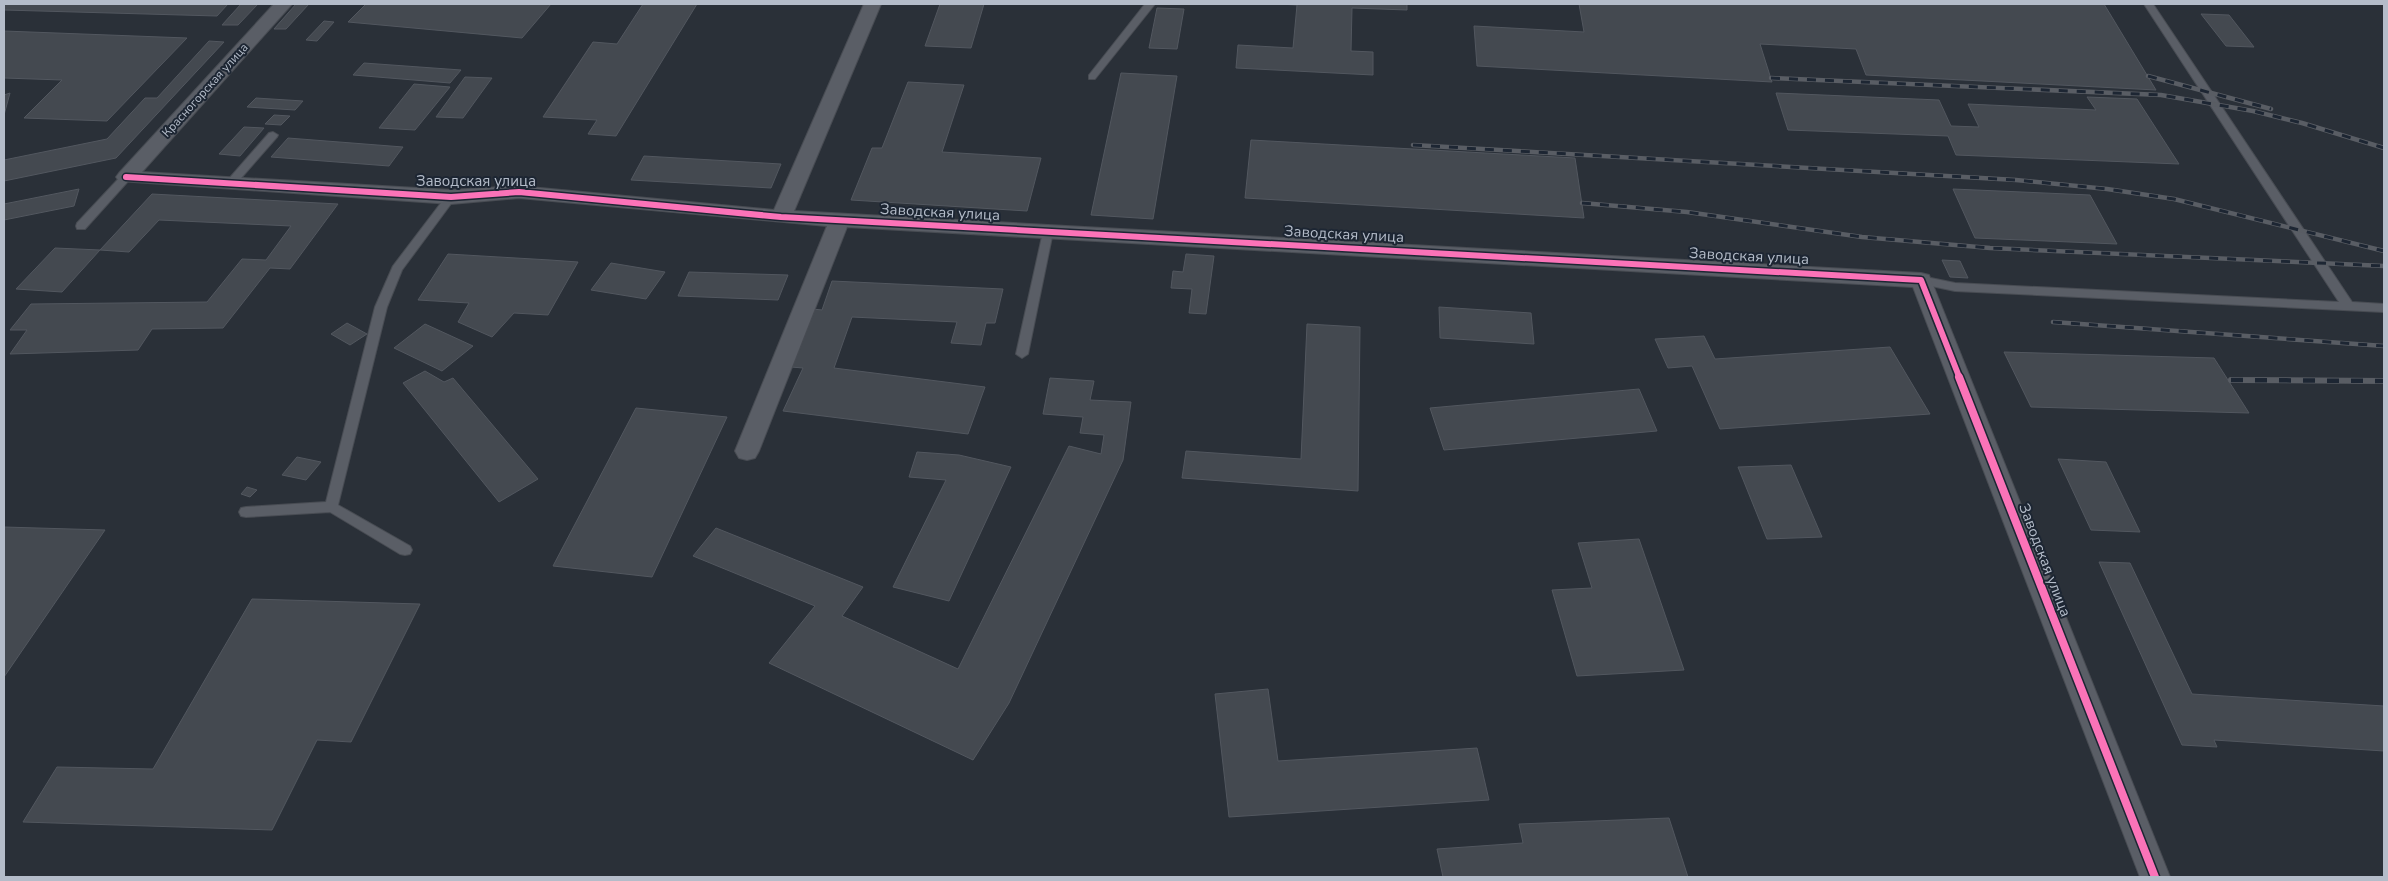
<svg xmlns="http://www.w3.org/2000/svg" width="2388" height="881" viewBox="0 0 2388 881" font-family="'Nunito Sans',sans-serif">
  <rect width="100%" height="100%" fill="#2a3038"/>
  <path fill="#444950" stroke="#52575f" d="M4,4H228L217,16L4,10Z
    M241,4H258L238,25H222Z
    M296,4H309L286,29H274Z
    M366,4H551L522,38L348,22Z
    M643,4H697L616,136L588,134L597,120L543,117L593,42L617,44Z
    M940,4H984L971,48L925,46Z
    M1279,4H1407V10L1352,8L1351,51L1373,52V75L1236,68L1238,45L1293,48L1297,5Z
    M1579,4H2104L2156,90L1866,75L1856,49L1760,44L1772,82L1477,66L1474,26L1584,32Z
    M1157,8L1184,9L1177,49L1149,48Z
    M2201,14L2229,15L2254,47L2226,46Z
    M324,21L334,22L317,41L306,40Z
    M4,31L187,38L107,121L24,118L62,80L4,78Z
    M209,41L224,42L116,158L4,181V160L107,139L145,98H157Z
    M364,63L461,70L450,83L353,75Z
    M1121,73L1177,76L1153,219L1091,215Z
    M465,77L492,78L463,118L436,117Z
    M908,82L964,85L942,152L1041,158L1027,211L851,200L872,148H882Z
    M414,84L450,87L415,130L379,128Z
    M10,93L4,115V95Z
    M1776,93L1939,100L1951,126L1979,127L1968,104L2096,110L2087,97L2137,99L2179,164L1956,155L1948,136L1788,130Z
    M256,98L303,101L295,110L247,107Z
    M274,115L290,116L281,125L265,124Z
    M244,127L264,128L240,156L219,154Z
    M288,138L403,147L389,166L271,157Z
    M1251,140L1575,158L1584,218L1245,198Z
    M644,156L781,164L771,188L631,180Z
    M79,189L74,206L4,220V204Z
    M1953,189L2090,195L2117,244L1975,238Z
    M152,194L338,204L290,269L270,268L223,328L152,329L138,350L10,354L27,330H10L31,304L207,302L242,259L266,260L291,226L159,220L129,252L100,250Z
    M55,248L100,250L62,292L16,289Z
    M448,254L550,260L578,262L548,315L514,313L492,337L458,322L469,303L418,300Z
    M1186,254L1214,256L1206,314L1189,313L1192,289L1171,288L1173,271L1183,272Z
    M1942,260L1960,261L1968,278L1950,277Z
    M611,263L665,272L646,299L591,290Z
    M689,272L788,275L778,300L678,296Z
    M832,281L1003,289L995,323H986L981,345L951,343L957,322L852,317L834,368L985,387L968,434L783,411L803,368L791,367L813,309L822,310Z
    M1439,307L1531,313L1534,344L1440,338Z
    M347,323L367,334L350,345L331,334Z
    M425,324L473,346L442,371L394,348Z
    M1307,324L1360,327L1358,491L1182,478L1186,451L1301,459Z
    M1704,336L1715,359L1890,347L1930,414L1720,429L1692,366L1668,368L1655,339Z
    M2004,352L2214,358L2249,413L2031,407Z
    M425,371L444,382L453,378L538,479L499,502L403,383Z
    M1050,378L1094,381L1090,400L1131,402L1123,460L1009,703L973,760L769,663L815,606L693,556L716,528L863,587L842,616L958,669L1069,446L1101,454L1104,435L1080,433L1083,417L1043,414Z
    M1639,389L1657,431L1444,450L1430,408Z
    M636,408L727,417L652,577L553,566Z
    M917,452L959,455L1011,467L949,601L893,587L946,480L909,477Z
    M297,457L321,462L306,480L282,475Z
    M2058,459L2106,462L2140,532L2091,530Z
    M1791,465L1822,537L1767,539L1738,467Z
    M247,487L257,490L250,497L241,494Z
    M4,527L105,530L4,677Z
    M1639,539L1684,670L1577,676L1552,590L1592,588L1578,543Z
    M2099,562L2130,563L2192,694L2384,706V751L2214,740L2217,747L2182,745Z
    M252,599L420,604L351,742L317,740L272,830L23,822L57,767L153,769Z
    M1268,689L1278,761L1477,748L1489,800L1229,817L1215,694Z
    M1669,818L1688,877H1443L1437,849L1523,843L1519,824Z"/>
  <g fill="none" stroke-linecap="round" stroke-linejoin="round">
    <g stroke="#484c53" stroke-width="2">
      <path id="service" d="M1145,4H1155L1095,79H1089V75Z
        M2144,4H2153L2352,302L2384,304V312L1955,291L1917,283L1915,280L1917,277L1921,276L1955,283L2339,302Z
        M273,132L278,135L277,137L235,185H227V181L269,133Z
        M126,174L131,177L130,179L85,229H77L76,226L77,223L122,175Z
        M451,194L456,197L402,270L387,307L338,505L410,546L412,550L410,554L405,555L400,554L330,512L246,517L241,516L239,512L241,508L246,507L326,502L375,307L393,266L447,195Z
        M1048,228L1053,232L1028,354L1022,358L1016,354L1043,232Z"/>
    </g>
    <g stroke="#484c53" stroke-width="2">
      <path id="minor" d="M274,4H292L142,172L451,190L519,186L774,210L864,4H881L794,211L1921,273L1929,275L2170,877H2140L1913,287L847,227L759,451L755,458L747,460L739,458L735,451L827,226L519,198L451,204L119,181L116,177L119,173Z"/>
    </g>
    <use href="#service" fill="#5a5e66" fill-rule="evenodd"/>
    <use href="#minor" fill="#5a5e66" fill-rule="evenodd"/>
    <g stroke="#595d64" stroke-width="4.5">
      <path id="rail-far1" d="M2148,76L2271,109
        M1771,78L2161,95L2253,111L2302,123L2384,148
        M1413,145L2016,180L2107,189L2174,199L2384,251
        M1582,203L1687,212L1862,237L1990,248L2384,266
        M2053,322L2384,346"/>
    </g>
    <g stroke="#595d64" stroke-width="6">
      <path id="rail" d="M2231,380L2384,381"/>
    </g>
    <use href="#rail-far1" stroke="#1d2633" stroke-width="3" stroke-dasharray="9" stroke-linecap="butt"/>
    <use href="#rail" stroke="#1d2633" stroke-width="4.5" stroke-dasharray="12" stroke-linecap="butt"/>
    <g stroke="#1d2633" stroke-width="9">
      <path id="cycleway-far1" d="M126,177L451,197L519,192L781,217L1921,280L1960,379"/>
    </g>
    <g stroke="#1d2633" stroke-width="11">
      <path id="cycleway" d="M1959,377L2155,877"/>
    </g>
    <use href="#cycleway-far1" stroke="#fb73b8" stroke-width="6"/>
    <use href="#cycleway" stroke="#fb73b8" stroke-width="8"/>
  </g>
  <g text-anchor="middle" dominant-baseline="central" stroke-width="4" stroke-linejoin="round" paint-order="stroke">
    <g font-size="12" fill="#b4bcc9" stroke="#1d2633">
      <text transform="translate(205 90) rotate(-48)">Красногорская улица</text>
    </g>
    <g font-size="15" fill="#b4bcc9" stroke="#1d2633">
      <text x="476" y="181">Заводская улица</text>
      <text transform="translate(940 212) rotate(3)">Заводская улица</text>
      <text transform="translate(1344 234) rotate(3)">Заводская улица</text>
      <text transform="translate(1749 256) rotate(3)">Заводская улица</text>
      <text transform="translate(2045 560) rotate(69)">Заводская улица</text>
    </g>
  </g>
  <rect width="2388" height="881" fill="none" stroke="#b4bcc9" stroke-width="10"/>
</svg>
